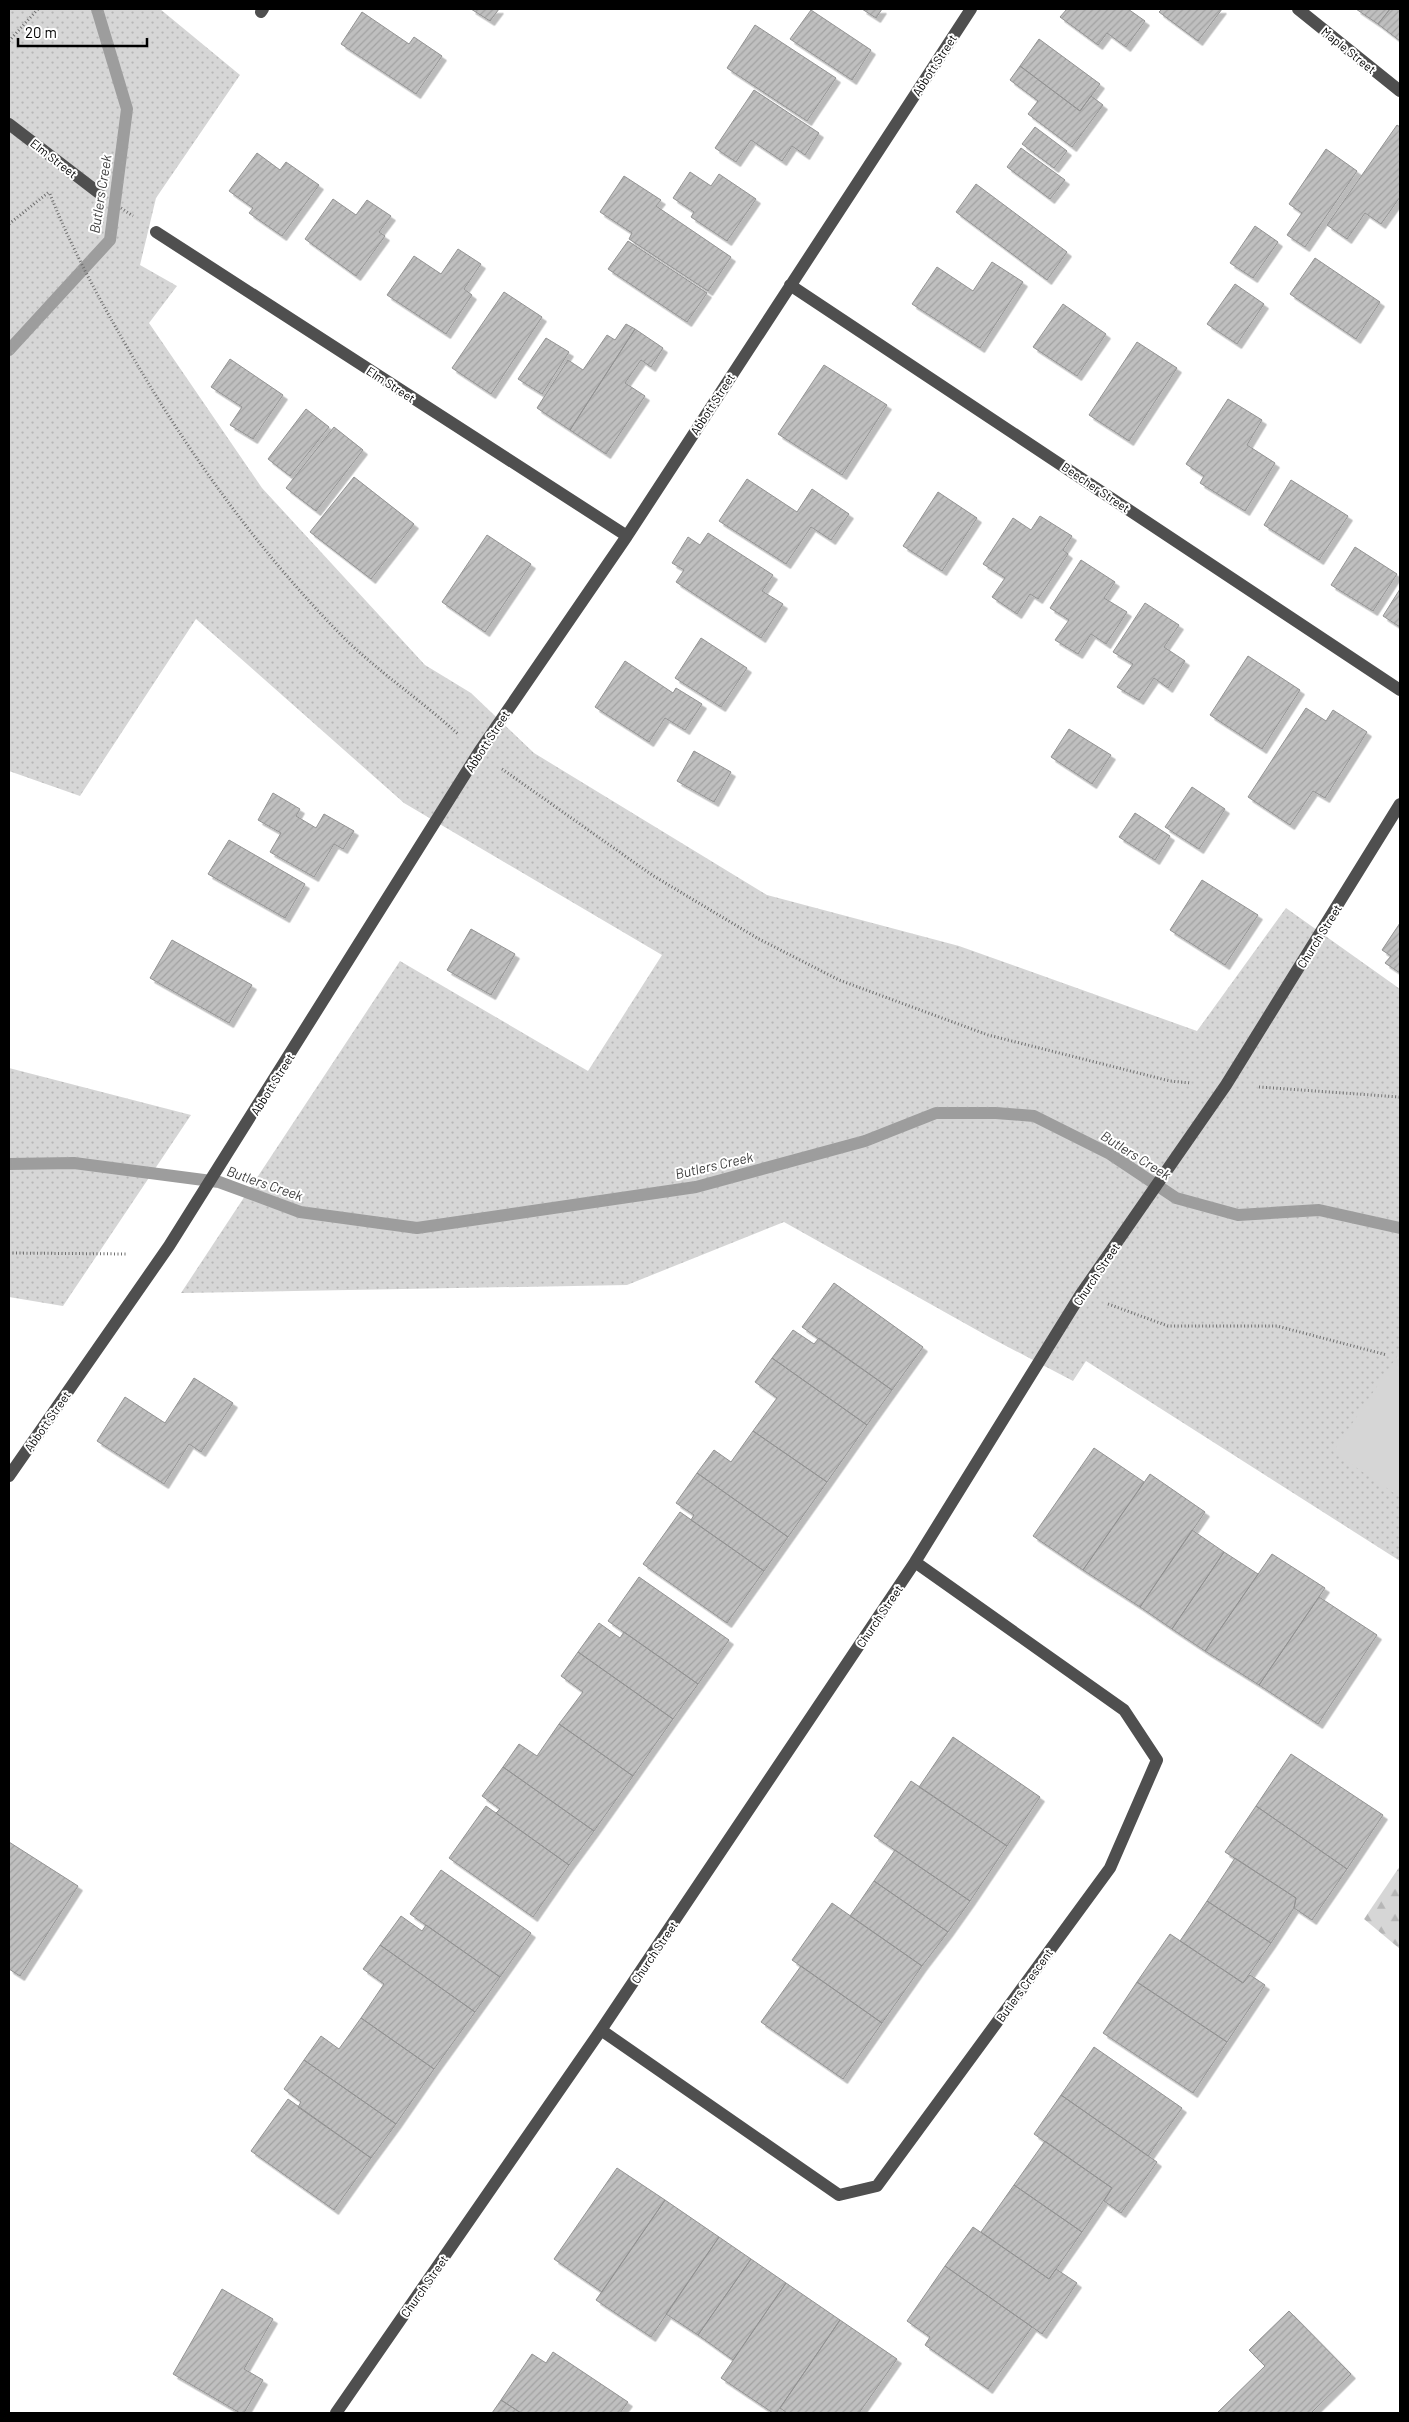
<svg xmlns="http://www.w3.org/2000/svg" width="1409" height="2422" viewBox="0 0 1409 2422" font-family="Barlow,sans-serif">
  <defs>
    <pattern id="forest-firs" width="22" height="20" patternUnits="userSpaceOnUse" patternTransform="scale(1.25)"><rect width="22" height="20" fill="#d6d6d6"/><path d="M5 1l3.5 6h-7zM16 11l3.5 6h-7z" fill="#b6b6b6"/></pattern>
    <pattern id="park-dots" width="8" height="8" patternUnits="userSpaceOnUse" patternTransform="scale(1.25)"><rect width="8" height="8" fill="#d6d6d6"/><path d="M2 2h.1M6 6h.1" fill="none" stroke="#b6b6b6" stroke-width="1.8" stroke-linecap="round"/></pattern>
    <pattern id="building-hatch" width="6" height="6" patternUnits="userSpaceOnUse" patternTransform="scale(1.25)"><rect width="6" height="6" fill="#bfbfbf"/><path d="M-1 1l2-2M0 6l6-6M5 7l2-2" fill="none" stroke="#a2a2a2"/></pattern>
    <filter id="shadow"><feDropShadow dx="4.5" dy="4.5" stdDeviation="0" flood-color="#0004"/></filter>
  </defs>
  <rect width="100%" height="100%" fill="#fff"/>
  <path fill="url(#forest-firs)" d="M1400,1866V1949L1364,1919Z"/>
  <path fill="url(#park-dots)" d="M9,9H160L240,75L156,198L140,265L177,286L149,323L262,488L425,665L471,693L534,753L767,895L959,946L1197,1031L1286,908L1400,989V1561L1086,1361L1073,1381L991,1338L784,1222L627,1285L181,1293L400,961L588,1071L662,955L404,803L196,619L80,796L9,771Z
    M9,1068L191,1115L63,1306L9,1297Z"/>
  <path fill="#d6d6d6" d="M1400,1352V1497L1333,1452Z"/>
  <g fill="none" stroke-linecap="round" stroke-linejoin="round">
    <path stroke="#9d9d9d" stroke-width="12" d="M9,350L110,240L127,109L97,9
      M9,1164L74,1163L219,1182L300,1212L417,1228L696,1187L865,1141L936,1113H996L1034,1116L1110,1154L1176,1198L1238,1215L1319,1210L1400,1228"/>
  </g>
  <path fill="url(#building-hatch)" stroke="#939393" filter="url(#shadow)" d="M471,9H499L490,21Z
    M862,9H882L876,18Z
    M1067,9H1128L1145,21L1126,47L1107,33L1098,45L1060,17Z
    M1162,9H1222L1198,41L1159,12Z
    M1356,9H1390L1378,24Z
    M1390,9H1400V41L1378,24Z
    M811,10L871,50L852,80L790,39Z
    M362,12L409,44L414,37L442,56L416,94L341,44Z
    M755,25L836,78L807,121L727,68Z
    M1039,39L1100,84L1080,111L1020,66Z
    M1020,66L1080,111L1091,96L1103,105L1072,147L1028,114L1038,101L1010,80Z
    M754,90L819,133L805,155L792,146L782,161L751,140L736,162L715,148Z
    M1397,125L1400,127V197L1381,224L1365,213L1347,239L1327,225Z
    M1035,127L1067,151L1054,168L1022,144Z
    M1021,148L1065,180L1050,199L1007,167Z
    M1326,149L1357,171L1305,247L1287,235L1302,213L1289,204Z
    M257,153L280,170L286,162L319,185L282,236L249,213L253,208L229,191Z
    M690,172L711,186L719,174L756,199L727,241L691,217L694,212L673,198Z
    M624,176L661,200L656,206L731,257L708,291L629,239L632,233L600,212Z
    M976,184L1067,252L1047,280L956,212Z
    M333,199L356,215L367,200L391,216L379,232L385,236L356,276L305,239Z
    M1255,226L1278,242L1253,278L1230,263Z
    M628,241L707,293L687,322L608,269Z
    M458,249L481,264L464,289L472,295L446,334L387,295L414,256L441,274Z
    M1315,258L1380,302L1356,339L1290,294Z
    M992,262L1023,282L980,348L912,304L937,267L973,291Z
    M1235,284L1264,304L1237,344L1207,324Z
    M504,292L542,317L491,394L452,368Z
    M1063,304L1106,334L1077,376L1033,347Z
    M626,324L635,329L570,430L537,408L568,360L583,370L607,335L615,340Z
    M635,329L663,348L651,367L641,360L625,383L645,396L606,454L570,430Z
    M546,338L569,352L542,394L518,379Z
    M1137,342L1177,368L1129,441L1089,415Z
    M230,359L283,395L253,439L230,425L242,407L211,387Z
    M824,365L887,405L842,475L778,434Z
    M1228,399L1262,420L1247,445L1275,463L1245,511L1200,483L1204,476L1186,464Z
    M306,409L329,427L290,476L268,459Z
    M334,427L363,450L316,511L286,488Z
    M354,477L414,524L371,579L310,532Z
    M747,479L797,512L812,489L849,514L831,540L811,527L786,564L719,521Z
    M1291,480L1348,516L1319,560L1264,525Z
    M938,492L977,518L942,571L903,546Z
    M1040,516L1072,536L1063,550L1068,554L1038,599L1030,594L1017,614L992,597L1005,578L983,564L1013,518L1031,530Z
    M708,533L773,575L762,591L783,604L761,638L676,582L684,570L672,563L688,537L700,545Z
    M487,535L531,564L485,632L442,602Z
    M1355,547L1397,574L1373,611L1331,585Z
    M1081,560L1115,582L1104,598L1127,612L1106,644L1091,634L1078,654L1055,640L1069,620L1050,608Z
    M1400,589V627L1383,616Z
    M1145,603L1179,625L1164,647L1185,661L1168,688L1154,678L1139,700L1117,687L1133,664L1113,652Z
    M701,638L747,668L721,707L675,678Z
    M1248,656L1300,690L1262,749L1210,715Z
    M625,661L673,693L676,688L702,704L685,730L665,718L649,742L595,707Z
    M1306,708L1326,721L1333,710L1367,732L1325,798L1313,791L1290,825L1248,797Z
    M1069,729L1111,755L1092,784L1051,757Z
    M694,751L731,772L714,802L677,781Z
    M1192,787L1225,809L1199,849L1165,827Z
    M273,793L300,809L296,816L316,828L324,814L354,831L343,849L334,844L314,877L270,852L281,833L258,820Z
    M1135,813L1170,836L1155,860L1119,837Z
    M229,840L305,884L285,918L208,874Z
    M1202,880L1258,915L1225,965L1170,930Z
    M1400,923V973L1385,963L1391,956L1382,950Z
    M471,929L515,954L491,995L447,970Z
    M172,940L252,985L229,1023L150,978Z
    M834,1283L923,1347L892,1390L802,1327Z
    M793,1330L814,1344L819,1338L892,1390L867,1425L772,1358Z
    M772,1358L867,1425L827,1482L753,1431L777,1398L755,1382Z
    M194,1378L233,1403L201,1452L189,1444L164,1484L97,1441L125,1397L165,1423Z
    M753,1431L827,1482L788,1537L697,1473L714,1450L731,1462Z
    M1094,1448L1144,1482L1083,1570L1033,1536Z
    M697,1473L788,1537L764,1571L691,1520L694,1515L676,1503Z
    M1150,1474L1205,1512L1140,1607L1083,1570Z
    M680,1512L764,1571L727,1623L643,1564Z
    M1192,1530L1224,1552L1172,1629L1140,1607Z
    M1224,1552L1258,1574L1205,1651L1172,1629Z
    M1272,1554L1325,1588L1259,1685L1205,1651Z
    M639,1577L729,1640L698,1684L608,1621Z
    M1319,1597L1377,1635L1318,1724L1259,1685Z
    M599,1623L620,1638L624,1632L698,1684L673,1719L578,1652Z
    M578,1652L673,1719L633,1776L559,1724L583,1692L561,1676Z
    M559,1724L633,1776L594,1831L503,1767L519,1744L537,1756Z
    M953,1737L1040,1797L1007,1846L919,1787Z
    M1291,1754L1383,1815L1347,1869L1256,1806Z
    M503,1767L594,1831L569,1865L496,1813L500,1809L482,1796Z
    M911,1781L1007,1846L970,1901L874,1836Z
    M486,1806L569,1865L533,1917L449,1858Z
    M1256,1806L1347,1869L1312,1920L1294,1908L1296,1898L1225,1852Z
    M9,1842L78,1886L20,1976L9,1969Z
    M895,1850L970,1901L948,1932L874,1881Z
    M1235,1858L1296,1898L1294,1908L1271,1943L1207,1901Z
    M441,1870L531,1933L500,1977L410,1914Z
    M874,1881L948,1932L922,1966L850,1916Z
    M1207,1901L1271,1943L1243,1983L1180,1941Z
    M832,1903L922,1966L882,2023L792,1960Z
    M401,1916L422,1931L426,1925L500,1977L475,2012L380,1945Z
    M1170,1934L1243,1983L1250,1975L1265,1985L1227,2042L1137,1982Z
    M380,1945L475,2012L434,2069L361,2018L384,1984L363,1969Z
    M801,1966L882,2023L843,2079L761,2022Z
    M1137,1982L1227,2042L1193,2093L1103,2033Z
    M361,2018L434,2069L396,2124L304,2060L321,2036L339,2049Z
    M1094,2047L1182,2108L1148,2156L1061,2095Z
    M304,2060L396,2124L371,2158L298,2107L301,2102L284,2089Z
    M1061,2095L1157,2162L1121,2213L1104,2201L1112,2188L1034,2134Z
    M288,2099L371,2158L334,2210L251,2151Z
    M1045,2141L1112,2188L1082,2232L1014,2185Z
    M617,2168L665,2200L602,2292L554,2259Z
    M1014,2185L1082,2232L1049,2279L981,2232Z
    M665,2200L719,2237L651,2337L596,2300Z
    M973,2227L1049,2279L1056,2269L1077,2283L1042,2334L945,2266Z
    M719,2237L751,2259L698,2335L666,2314Z
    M751,2259L786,2283L733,2360L698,2335Z
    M945,2266L1032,2327L988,2389L925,2345L930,2337L907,2321Z
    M786,2283L840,2320L780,2408L776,2413H773L721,2378Z
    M222,2289L273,2319L244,2369L263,2380L244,2413H240L173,2374Z
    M1289,2311L1351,2374L1311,2413H1217L1265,2366L1249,2350Z
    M840,2320L897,2359L859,2413H787L780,2408Z
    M553,2352L628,2402L620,2413H521L501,2400L532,2354L546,2363Z
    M501,2400L521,2413H492Z"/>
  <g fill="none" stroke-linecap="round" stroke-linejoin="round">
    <path stroke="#717171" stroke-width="3" stroke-dasharray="1 2.5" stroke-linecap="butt" d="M9,41L38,9
      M50,194C73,252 103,306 134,359C193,460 262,555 345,639C380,673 422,701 458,734
      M121,208L133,216
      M9,224L49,192
      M502,769L652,875L757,938L839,980L988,1035L1170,1081L1191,1083
      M1259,1087L1400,1097
      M9,1253L128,1254
      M1108,1304L1168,1326H1277L1387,1355"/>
    <path stroke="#4f4f4f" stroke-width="12" d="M1298,9L1400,91
      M261,12L263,9
      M9,124L99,193
      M156,232L627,536
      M790,285L1400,690
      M9,1476L169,1246L479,752L627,536L971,9
      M601,2030L839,2195L877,2186L1110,1868L1157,1760L1124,1710L915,1562
      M336,2413L601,2030L915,1562L1081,1294L1226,1085L1400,804"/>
  </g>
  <g text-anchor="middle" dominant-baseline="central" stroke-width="4" stroke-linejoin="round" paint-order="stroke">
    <g font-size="12" fill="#000" stroke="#fff">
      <text transform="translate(1349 50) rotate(39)">Maple Street</text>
      <text transform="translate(934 65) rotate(-57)">Abbott Street</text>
      <text transform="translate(54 158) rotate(38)">Elm Street</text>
      <text transform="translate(391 384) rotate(33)">Elm Street</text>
      <text transform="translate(712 404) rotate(-57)">Abbott Street</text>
      <text transform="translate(1096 487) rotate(34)">Beecher Street</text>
      <text transform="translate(487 741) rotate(-57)">Abbott Street</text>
      <text transform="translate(1319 936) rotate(-58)">Church Street</text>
      <text transform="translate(272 1084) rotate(-58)">Abbott Street</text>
      <text transform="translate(1096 1274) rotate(-56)">Church Street</text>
      <text transform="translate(47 1421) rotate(-55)">Abbott Street</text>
      <text transform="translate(879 1616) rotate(-56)">Church Street</text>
      <text transform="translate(654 1952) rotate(-56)">Church Street</text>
      <text transform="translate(1024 1985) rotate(-54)">Butlers Crescent</text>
      <text transform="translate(424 2286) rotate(-55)">Church Street</text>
    </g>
    <g font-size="14" font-style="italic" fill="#3e3e3e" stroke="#fff">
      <text transform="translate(100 194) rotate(-81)">Butlers Creek</text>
      <text transform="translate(1136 1155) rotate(32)">Butlers Creek</text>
      <text transform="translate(714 1165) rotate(-13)">Butlers Creek</text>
      <text transform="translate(265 1183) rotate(19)">Butlers Creek</text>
    </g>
  </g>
  <rect width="1409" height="2422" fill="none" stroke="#000000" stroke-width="20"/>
  <path d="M18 38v8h129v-8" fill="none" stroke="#000000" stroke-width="2.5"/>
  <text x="25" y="38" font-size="15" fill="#000000" stroke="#ffffff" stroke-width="4" paint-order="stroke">20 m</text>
</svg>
